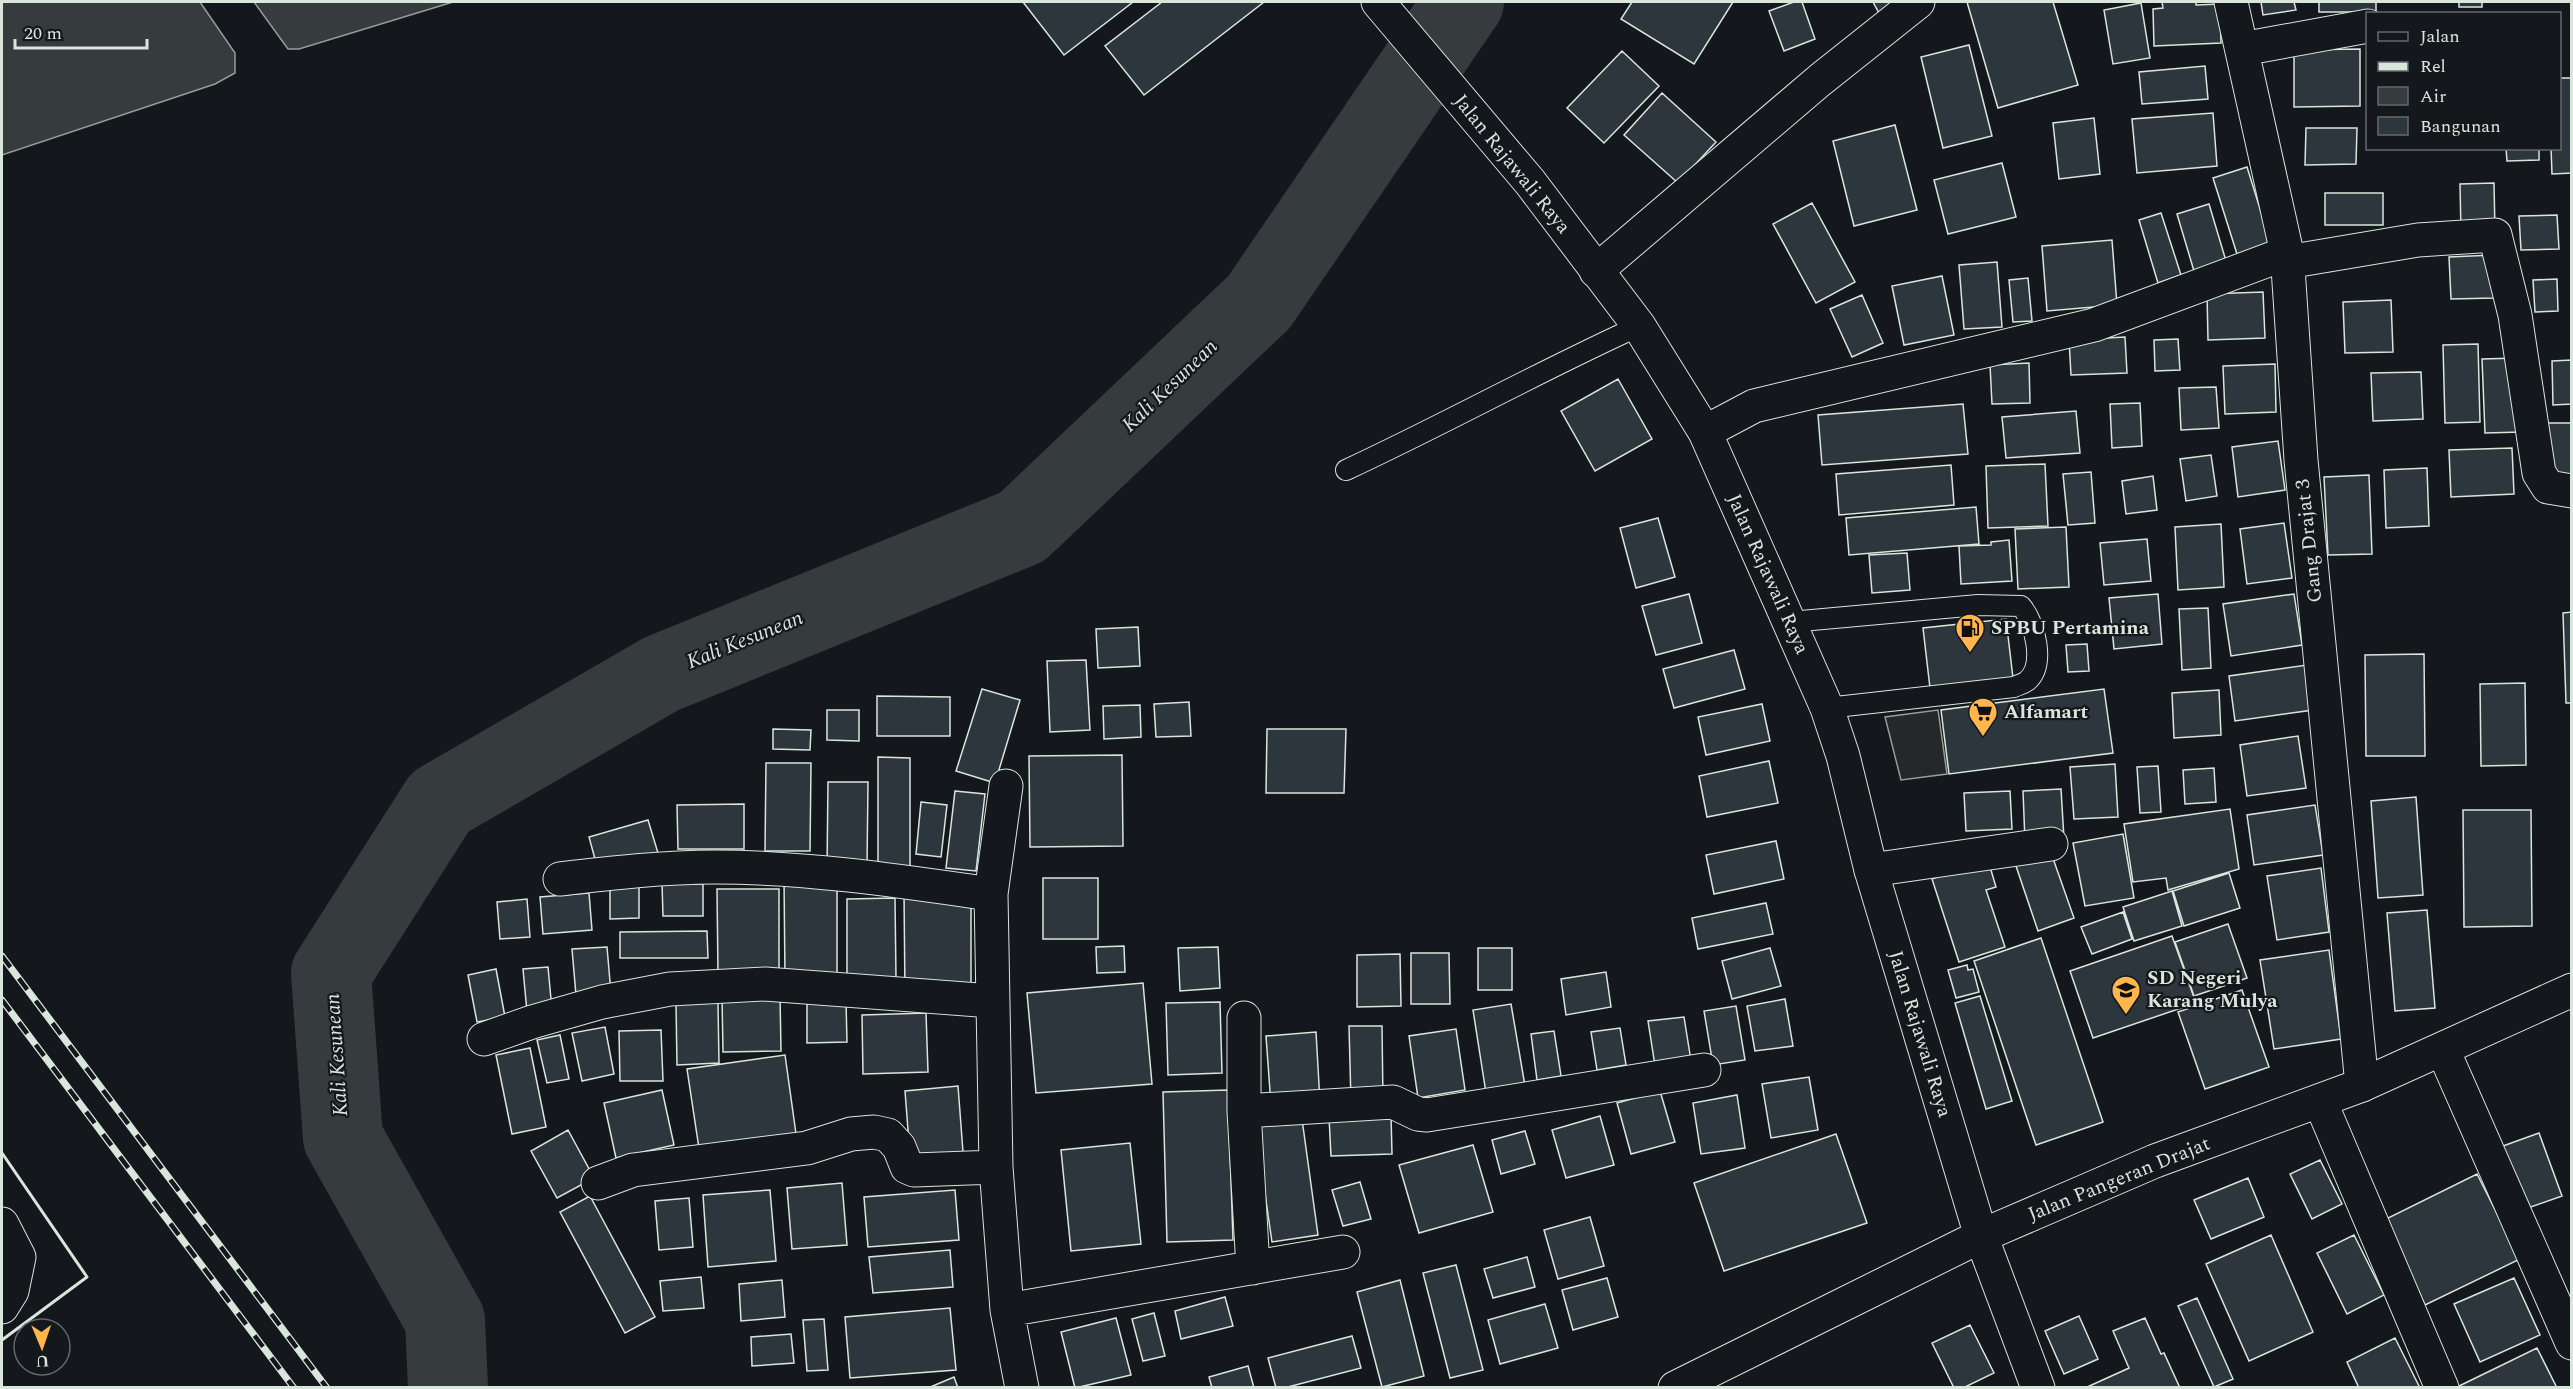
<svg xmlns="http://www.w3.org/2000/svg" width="2573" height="1389" viewBox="0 0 2573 1389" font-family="Spectral,serif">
  <rect width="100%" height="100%" fill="#14181c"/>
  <path fill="#24282b" stroke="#939e99" stroke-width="1.5" d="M1938,710L1947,774L1901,780L1885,717Z"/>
  <path fill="#363b3e" stroke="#939e99" stroke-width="1.5" d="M2,2H200L235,53V73L215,84L2,155Z
    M254,2H453L299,49H288Z"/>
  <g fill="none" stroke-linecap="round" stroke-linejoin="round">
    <path stroke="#363b3e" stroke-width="80" d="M448,1388L445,1320L343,1138L331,973L440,802L661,674L1022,527L1259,302L1464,2"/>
  </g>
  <path fill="#2c363c" stroke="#d8e6dc" stroke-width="1.5" d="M1023,2H1133L1064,55Z
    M1162,2H1264L1144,95L1105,46Z
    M1632,2H1733L1694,64L1621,19Z
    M1794,2H1802L1815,39L1784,51L1769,11Z
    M1873,2H1904L1879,13Z
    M1967,2H2053L2078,85L1998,108Z
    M2162,2H2196V5L2220,4L2221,43L2154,46L2153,9L2163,8Z
    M2261,2H2294L2296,10L2263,15Z
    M2319,2H2376V12H2319Z
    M2459,2H2482V7H2459Z
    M2141,3L2150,58L2113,64L2104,10Z
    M1969,45L1992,136L1943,148L1921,57Z
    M2360,49V106L2294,107V50Z
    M1622,51L1659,86L1604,143L1567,108Z
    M2205,66L2208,99L2142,104L2139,72Z
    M2560,78H2572V173L2552,174L2551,148H2560Z
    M1662,93L1716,142L1678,183L1624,135Z
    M2213,113L2217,166L2137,173L2132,119Z
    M2094,118L2100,174L2059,179L2053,123Z
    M1895,125L1917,210L1854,226L1833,141Z
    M2306,128H2357L2356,164L2305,165Z
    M2506,148H2539V160L2507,161Z
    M2002,163L2016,217L1948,234L1934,180Z
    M2247,167L2271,244L2237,254L2213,178Z
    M2494,183L2495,232L2461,233L2460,184Z
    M2325,193H2383V225H2325Z
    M1812,203L1855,282L1816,303L1773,224Z
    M2209,204L2226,261L2194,271L2177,214Z
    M2161,213L2181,275L2158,283L2139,220Z
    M2557,215L2559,249L2521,250L2519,216Z
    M2112,240L2117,305L2047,311L2042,246Z
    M2493,255L2495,298L2451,299L2449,257Z
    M1997,262L2002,327L1964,329L1959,265Z
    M1942,276L1954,335L1904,345L1892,286Z
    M2028,278L2032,321L2013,322L2009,280Z
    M2557,279L2558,311L2535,312L2533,280Z
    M2263,292L2265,338L2208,340L2207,294Z
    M1862,295L1883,343L1852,357L1830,309Z
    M2391,300L2393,352L2345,353L2343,302Z
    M2125,337L2127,373L2071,375L2069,340Z
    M2178,339L2180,370L2155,371L2154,340Z
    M2478,344L2480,422L2445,423L2443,345Z
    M2518,358L2521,432L2485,433L2482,359Z
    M2572,360V404L2553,405L2552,361Z
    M2029,363L2030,403L1992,404L1990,365Z
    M2275,364L2276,412L2225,414L2223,366Z
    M2421,372L2423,419L2373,421L2371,373Z
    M1618,379L1652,439L1595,471L1561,411Z
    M2216,387L2219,428L2181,430L2179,388Z
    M2140,403L2142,446L2112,448L2110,404Z
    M1963,404L1968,454L1822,465L1818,415Z
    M2076,411L2080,453L2006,458L2002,417Z
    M2545,423H2572V485L2547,486Z
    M2278,441L2285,490L2238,497L2232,447Z
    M2512,448L2514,494L2451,497L2449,450Z
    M2211,455L2217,496L2186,501L2180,459Z
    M2045,464L2048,526L1988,528L1986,466Z
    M1951,465L1954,505L1839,515L1836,474Z
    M2427,468L2429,526L2386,528L2384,470Z
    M2091,472L2095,523L2068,525L2063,474Z
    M2369,475L2372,554L2328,555L2324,477Z
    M2153,476L2157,510L2126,514L2122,481Z
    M1976,507L1979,544L1849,555L1846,518Z
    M1658,518L1675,577L1636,588L1620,528Z
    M2284,523L2292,578L2247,584L2240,529Z
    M2221,524L2224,587L2178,590L2175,527Z
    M2066,527L2069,587L2018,589L2015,529Z
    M2147,539L2151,581L2104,585L2100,543Z
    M2009,540L2012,581L1961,584L1959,546L1991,545V542Z
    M1907,553L1910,590L1872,593L1869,555Z
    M1689,594L1702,643L1656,655L1642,606Z
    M2158,594L2162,644L2114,649L2109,598Z
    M2294,594L2302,645L2231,656L2223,604Z
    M2208,608L2211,668L2182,670L2179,609Z
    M2572,612V703H2566L2563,613Z
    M2006,619L2013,678L1930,688L1923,628Z
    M1138,627L1140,666L1098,668L1096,629Z
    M2087,644L2089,671L2068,672L2066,645Z
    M1734,650L1745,689L1674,708L1663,669Z
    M2424,654L2425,756H2366L2365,655Z
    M1086,660L1090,730L1050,732L1047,661Z
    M2307,665L2313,710L2235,721L2229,676Z
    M2525,683L2526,765L2481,766L2480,684Z
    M982,689L1020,700L995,783L956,771Z
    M2104,689L2113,753L1949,774L1941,710Z
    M2219,690L2221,735L2174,738L2172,693Z
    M877,696L950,697V736H877Z
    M1189,702L1191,736L1156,737L1154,704Z
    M1762,704L1770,741L1706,755L1698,717Z
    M1140,705L1141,737L1104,739L1103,706Z
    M827,710H859V741L827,740Z
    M773,729L811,730L810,750L773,749Z
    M1267,729H1346L1344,793H1266Z
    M2298,736L2306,788L2247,796L2240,745Z
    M1122,755L1123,846L1030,847L1029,756Z
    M878,757L910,758V868H878Z
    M1769,761L1778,803L1707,817L1699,776Z
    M766,763H811L810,851H765Z
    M2115,764L2118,817L2074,819L2070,767Z
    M2158,766L2161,812L2140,813L2137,767Z
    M2214,768L2216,802L2185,804L2183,770Z
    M828,782H868L867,868H827Z
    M2061,789L2064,839L2025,841L2023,791Z
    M955,791L985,794L976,871L946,868Z
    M2010,791L2012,829L1966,831L1964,793Z
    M2416,797L2423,895L2378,898L2371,801Z
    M921,802L947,805L941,857L916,854Z
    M744,804V849H678L677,805Z
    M2315,805L2323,855L2254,865L2247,815Z
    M2230,809L2239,869L2168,890L2166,878L2133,882L2124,824Z
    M2463,810H2531L2532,926L2464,927Z
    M648,820L658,853L598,870L589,837Z
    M2123,834L2134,898L2085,906L2073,843Z
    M1776,841L1784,879L1714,894L1706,855Z
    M2049,847L2074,918L2038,931L2016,866Z
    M1988,860L1996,887L1986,890L2005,947L1959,962L1932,879Z
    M2321,868L2329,932L2277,940L2267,876Z
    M2229,873L2240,908L2184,926L2173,891Z
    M1043,878H1098V939H1043Z
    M784,879H837V978H785Z
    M662,884H703V916H663Z
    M639,886V918L610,919V887Z
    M717,889H779V973L718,974Z
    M2172,891L2182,926L2134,941L2123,907Z
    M971,892V993L905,994L904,893Z
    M589,893L592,930L543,934L540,897Z
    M895,898L896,978H847V899Z
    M527,899L530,937L500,939L497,902Z
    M1766,903L1773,934L1698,949L1692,918Z
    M2427,910L2435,1008L2395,1011L2387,913Z
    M2123,912L2132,939L2092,954L2081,927Z
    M2228,924L2247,978L2194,996L2175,942Z
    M707,931L708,958H620V932Z
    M2172,936L2196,1003L2093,1038L2070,971Z
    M2041,938L2103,1122L2036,1145L1974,961Z
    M1124,946L1125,972L1097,973L1096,947Z
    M607,947L611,993L576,995L572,949Z
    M1218,947L1220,988L1180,991L1178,948Z
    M1478,948H1512V990H1478Z
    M1770,948L1781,986L1732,999L1722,961Z
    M2329,950L2341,1039L2274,1049L2260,960Z
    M1411,953H1449L1450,1004H1411Z
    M1400,954L1401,1006L1357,1007V955Z
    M1967,965L1968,970L1973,969L1979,992L1956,998L1948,970Z
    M548,967L552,1010L527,1012L523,969Z
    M496,969L505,1017L477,1022L468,975Z
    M1606,972L1611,1007L1566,1015L1561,979Z
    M1143,983L1152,1084L1036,1093L1027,993Z
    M2242,990L2269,1067L2205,1089L2178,1012Z
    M780,996L781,1051L723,1052L722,997Z
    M1980,996L2012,1101L1986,1109L1955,1003Z
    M1785,999L1793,1046L1755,1051L1747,1006Z
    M846,1001L847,1042L807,1043V1002Z
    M1220,1002L1222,1073L1168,1075L1166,1003Z
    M718,1003L719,1063L677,1065L676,1004Z
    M1511,1004L1525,1086L1486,1093L1473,1010Z
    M1736,1006L1745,1060L1713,1065L1704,1011Z
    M926,1013L928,1072L863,1074L862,1015Z
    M1684,1017L1692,1067L1656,1072L1648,1021Z
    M1349,1026H1382L1383,1101L1351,1102Z
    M605,1027L614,1074L582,1081L572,1033Z
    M1620,1028L1626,1065L1597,1070L1591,1032Z
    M1456,1029L1465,1090L1418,1098L1409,1036Z
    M661,1030L663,1081H620L619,1031Z
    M1554,1031L1561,1076L1537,1080L1531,1034Z
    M1316,1032L1320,1102L1271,1105L1266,1036Z
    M560,1035L569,1079L547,1083L537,1040Z
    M530,1048L546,1127L512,1134L496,1055Z
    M785,1055L797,1141L700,1155L687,1069Z
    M1809,1077L1818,1130L1771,1138L1762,1084Z
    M958,1086L963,1152L910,1156L905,1091Z
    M662,1090L674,1145L616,1158L604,1103Z
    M1228,1090L1233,1240L1167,1242L1163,1092Z
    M1660,1091L1675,1142L1631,1154L1617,1103Z
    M1737,1095L1745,1148L1701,1154L1693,1103Z
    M1301,1112L1318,1235L1272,1242L1254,1118Z
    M1391,1115L1392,1154L1331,1156L1329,1117Z
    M1600,1116L1614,1165L1566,1178L1552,1130Z
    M568,1130L594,1178L557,1198L531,1151Z
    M1525,1131L1535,1164L1501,1174L1492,1140Z
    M2539,1133L2562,1196L2525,1209L2503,1146Z
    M1836,1134L1867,1223L1724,1271L1694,1183Z
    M1130,1143L1141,1244L1071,1251L1061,1150Z
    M1473,1145L1493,1212L1419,1233L1399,1165Z
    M2320,1160L2342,1204L2312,1219L2290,1174Z
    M2477,1174L2520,1259L2425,1305L2384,1220Z
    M2248,1178L2264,1217L2211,1239L2194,1200Z
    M1360,1182L1371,1219L1343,1226L1332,1190Z
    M842,1183L847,1245L792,1249L787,1188Z
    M770,1190L776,1261L708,1267L703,1195Z
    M955,1190L959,1240L868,1247L864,1197Z
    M590,1196L655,1317L625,1333L560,1212Z
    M689,1198L693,1247L659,1250L655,1201Z
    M1590,1217L1604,1266L1558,1279L1544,1230Z
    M2271,1235L2313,1332L2249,1361L2206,1264Z
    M2354,1235L2384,1295L2347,1314L2317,1253Z
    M950,1250L953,1287L873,1293L869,1257Z
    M1527,1257L1535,1287L1493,1298L1484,1269Z
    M1456,1265L1483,1370L1450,1378L1423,1273Z
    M701,1277L704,1308L663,1311L660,1281Z
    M1607,1278L1618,1317L1573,1330L1562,1290Z
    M2514,1278L2540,1335L2480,1362L2454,1304Z
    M782,1280L785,1317L741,1321L739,1284Z
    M1400,1280L1424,1376L1382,1387L1357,1292Z
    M1225,1297L1233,1326L1181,1339L1175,1311Z
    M2197,1298L2233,1379L2214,1387L2178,1306Z
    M1545,1304L1558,1348L1500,1364L1488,1320Z
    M950,1308L956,1370L850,1378L845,1317Z
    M1154,1313L1165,1356L1143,1361L1132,1319Z
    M2079,1316L2098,1359L2064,1374L2045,1331Z
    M1116,1318L1131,1375L1075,1388L1061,1332Z
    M2145,1318L2161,1354L2164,1353L2180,1388H2085L2129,1368L2113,1331Z
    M824,1319L828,1370L807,1371L803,1320Z
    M1970,1325L1994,1373L1963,1388H1954L1932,1343Z
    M791,1334L794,1363L752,1366L751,1337Z
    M1352,1336L1361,1368L1284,1388H1276L1268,1358Z
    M2395,1338L2420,1388H2359L2347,1362Z
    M2537,1348L2557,1388H2455Z
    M1248,1366L1254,1388H1212L1209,1377Z
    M954,1377L958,1388H928Z"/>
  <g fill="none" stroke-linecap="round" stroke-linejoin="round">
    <g stroke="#d8e6dc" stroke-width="22">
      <path id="service" d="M1346,470C1445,424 1540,371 1639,326
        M1790,622L1978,605L2021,606C2035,622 2046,665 2027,681C2023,684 2018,685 2014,687L1827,708"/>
    </g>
    <g stroke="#d8e6dc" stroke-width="35">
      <path id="minor" d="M2231,2L2287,253L2301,460L2362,1085
        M2242,49L2368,26
        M2287,262L2418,240L2495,235L2515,315L2539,473L2548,487L2572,491
        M1596,271L1820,80L1918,2
        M1705,432L1754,406L2094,325L2287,253
        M1006,786L991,894L996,1167L1007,1310L1022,1388
        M1871,870L2051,844
        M560,879C611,873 663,867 715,867C807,867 900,881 991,894
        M1244,1018V1111L1253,1268
        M484,1039L532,1022L602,1002L670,989L765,984L992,1001
        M2443,1050L2572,1343
        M2320,1101L2442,1388
        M1244,1111L1393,1102L1418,1114L1427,1115L1704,1070
        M598,1183L633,1170L807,1148L851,1134L874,1132L888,1135L899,1147L907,1167L914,1170L996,1167
        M2,1224L19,1257L12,1291L2,1307
        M1981,1236L2038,1388
        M1007,1310L1343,1252"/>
    </g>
    <g stroke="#d8e6dc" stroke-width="35">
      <path id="tertiary" d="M1378,2L1530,182L1639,326L1705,432L1827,708L1843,756L1871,870L1981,1236
        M1675,1388L1981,1236L2155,1161L2362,1085L2572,990"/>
    </g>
    <use href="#service" stroke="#14181c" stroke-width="20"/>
    <use href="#minor" stroke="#14181c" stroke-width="33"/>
    <use href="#tertiary" stroke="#14181c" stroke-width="33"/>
    <g stroke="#d8e6dc" stroke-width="7">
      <path id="rail" d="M2,956L327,1388
        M2,1000L294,1388"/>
    </g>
    <use href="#rail" stroke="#14181c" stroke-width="4.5" stroke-dasharray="14" stroke-linecap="butt"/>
    <path stroke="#d8e6dc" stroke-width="3" d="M2,1153L87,1277L2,1340"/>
  </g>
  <defs>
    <g id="fuel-pin" transform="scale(1.5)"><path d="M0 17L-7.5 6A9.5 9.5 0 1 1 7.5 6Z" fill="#ffb74d" stroke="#14181c"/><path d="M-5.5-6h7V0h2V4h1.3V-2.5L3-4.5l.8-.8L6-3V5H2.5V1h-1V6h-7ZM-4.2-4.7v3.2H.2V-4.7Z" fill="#111"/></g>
    <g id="supermarket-pin" transform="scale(1.5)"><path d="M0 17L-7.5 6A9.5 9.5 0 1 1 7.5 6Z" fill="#ffb74d" stroke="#14181c"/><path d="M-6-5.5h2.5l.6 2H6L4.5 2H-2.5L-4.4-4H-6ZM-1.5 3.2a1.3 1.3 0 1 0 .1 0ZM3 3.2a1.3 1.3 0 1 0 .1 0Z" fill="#111"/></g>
    <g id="school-pin" transform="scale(1.5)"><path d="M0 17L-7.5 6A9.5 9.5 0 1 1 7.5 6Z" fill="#ffb74d" stroke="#14181c"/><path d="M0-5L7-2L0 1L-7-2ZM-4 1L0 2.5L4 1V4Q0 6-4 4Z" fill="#111"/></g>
  </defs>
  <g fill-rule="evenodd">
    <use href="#fuel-pin" x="1970" y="628"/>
    <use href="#supermarket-pin" x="1983" y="712"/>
    <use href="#school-pin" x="2126" y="990"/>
  </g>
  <g text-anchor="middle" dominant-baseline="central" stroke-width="4.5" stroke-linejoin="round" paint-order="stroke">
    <g font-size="20" fill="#d8e6dc" stroke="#14181c">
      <text transform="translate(1512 164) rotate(51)">Jalan Rajawali Raya</text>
      <text transform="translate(2309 541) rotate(-96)">Gang Drajat 3</text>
      <text transform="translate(1768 574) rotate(66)">Jalan Rajawali Raya</text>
      <text transform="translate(1920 1034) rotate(73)">Jalan Rajawali Raya</text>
      <text transform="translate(2119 1179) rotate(-22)">Jalan Pangeran Drajat</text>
    </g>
    <g font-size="20" font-weight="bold" fill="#d8e6dc" stroke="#14181c" text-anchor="start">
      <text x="1991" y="628">SPBU Pertamina</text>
      <text x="2004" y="712">Alfamart</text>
      <text x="2147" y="978">SD Negeri<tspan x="2147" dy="23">Karang Mulya</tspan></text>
    </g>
    <g font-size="21" font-style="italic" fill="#d8e6dc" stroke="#14181c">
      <text transform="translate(1170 386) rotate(-44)">Kali Kesunean</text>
      <text transform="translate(745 640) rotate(-22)">Kali Kesunean</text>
      <text transform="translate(337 1055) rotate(-94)">Kali Kesunean</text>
    </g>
  </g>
  <rect width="2573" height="1389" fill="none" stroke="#d8e6dc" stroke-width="6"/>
  <rect x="2366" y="12" width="195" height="138" fill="#14181c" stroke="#626a69" stroke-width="1.5"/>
  <rect x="2378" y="32" width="30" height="9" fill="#14181c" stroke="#626a69" stroke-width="1.5"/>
  <text x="2420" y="42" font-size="18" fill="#d8e6dc">Jalan</text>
  <rect x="2378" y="62" width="30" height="9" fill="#d8e6dc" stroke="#626a69" stroke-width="1.5"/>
  <text x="2420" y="72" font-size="18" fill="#d8e6dc">Rel</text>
  <rect x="2378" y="87" width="30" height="18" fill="#363b3e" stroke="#626a69" stroke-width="1.5"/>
  <text x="2420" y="102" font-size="18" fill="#d8e6dc">Air</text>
  <rect x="2378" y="117" width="30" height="18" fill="#2c363c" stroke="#626a69" stroke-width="1.5"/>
  <text x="2420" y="132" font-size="18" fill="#d8e6dc">Bangunan</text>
  <g transform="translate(42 1347) rotate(178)"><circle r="28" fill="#14181c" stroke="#626a69" stroke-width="1.5"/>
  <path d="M0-4.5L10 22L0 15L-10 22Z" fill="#ffb74d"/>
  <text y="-9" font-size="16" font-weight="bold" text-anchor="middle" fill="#d8e6dc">U</text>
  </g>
  <path d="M15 39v9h132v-9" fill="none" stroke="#d8e6dc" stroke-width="3"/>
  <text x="24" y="39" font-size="18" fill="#d8e6dc" stroke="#14181c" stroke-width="4.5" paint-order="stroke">20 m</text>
</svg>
